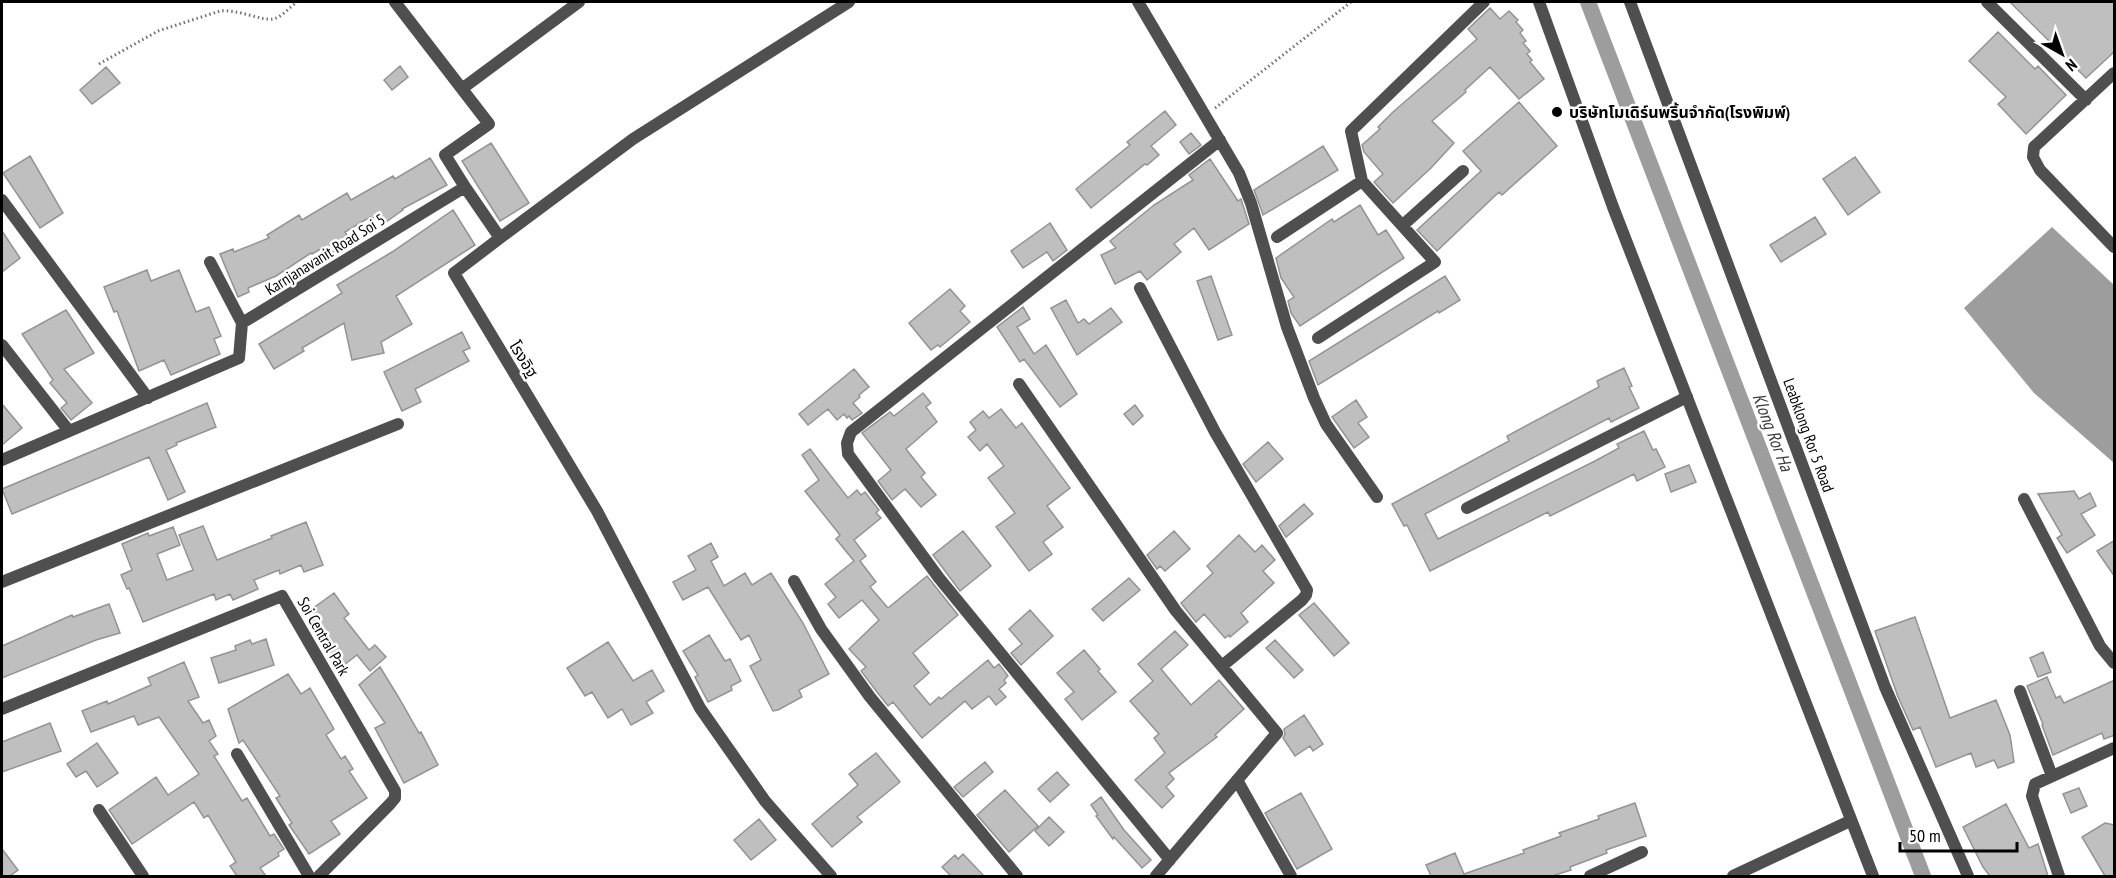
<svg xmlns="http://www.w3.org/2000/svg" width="2116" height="878" viewBox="0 0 2116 878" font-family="'PT Sans Narrow','Noto Sans Thai',sans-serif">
  <rect width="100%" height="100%" fill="#fff"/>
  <path fill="#9d9d9d" d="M2052,227L2114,285V463L2034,393L1964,308Z"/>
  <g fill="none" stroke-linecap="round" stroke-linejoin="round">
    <path stroke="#9d9d9d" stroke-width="16" d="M1588,2L1923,876"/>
  </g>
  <path fill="#bfbfbf" stroke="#939393" stroke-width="1.5" d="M2010,2H2115V51L2086,78Z
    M1490,8L1500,19L1509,11L1518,20L1516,22L1523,30L1520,33L1526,41L1523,43L1530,51L1527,54L1532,60L1530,62L1544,79L1519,99L1490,67L1465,90L1466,92L1432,121L1454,143L1431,168L1393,203L1374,182L1383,174L1364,152L1362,145L1380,129L1378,127L1393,112L1477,39L1468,29Z
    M1998,32L2035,69L2038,66L2066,95L2026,134L1998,104L2006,97L1969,61Z
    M400,66L408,77L392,90L384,80Z
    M106,67L120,83L92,104L80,90Z
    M1519,102L1557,146L1502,195L1499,192L1437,251L1417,230L1481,171L1463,151Z
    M1165,111L1176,125L1151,146L1159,155L1147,165L1145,164L1091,208L1076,189L1130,145L1127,142Z
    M1191,133L1201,145L1189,154L1180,142Z
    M491,143L529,203L500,221L462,161Z
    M1323,146L1338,170L1263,215L1254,190Z
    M30,156L63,213L40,228L3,173Z
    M1855,157L1880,192L1848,215L1823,179Z
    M430,158L447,185L402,209L403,210L386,222L381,214L371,219L370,217L345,232L351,242L329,255L324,247L312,254L311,253L276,276L248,288L249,292L238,297L220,254L233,249L234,252L269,238L267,235L299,215L302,220L347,193L351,200L393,176L395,179Z
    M1210,159L1238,201L1241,199L1249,224L1209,250L1194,228L1174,244L1181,252L1147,280L1140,271L1115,284L1101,255L1116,248L1110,241L1154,205L1193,180L1189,175Z
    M1360,205L1378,235L1386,230L1404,258L1300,326L1291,313L1288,301L1294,297L1281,278L1276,258L1332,219L1334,222Z
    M453,210L475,245L396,296L412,324L381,342L384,353L352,360L344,323L302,348L304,351L274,369L259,344L342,293L337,285L392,252Z
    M1815,217L1826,234L1781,262L1770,245Z
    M1050,223L1067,250L1053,261L1047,252L1023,268L1011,251Z
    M2,231L20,258L2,272Z
    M147,270L151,281L179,270L196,312L209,307L221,336L214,339L220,354L171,375L164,360L139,371L117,311L114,312L104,287Z
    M1211,276L1232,335L1218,340L1197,281Z
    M1445,276L1460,300L1439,313L1438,311L1318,385L1309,361Z
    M950,289L965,306L960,311L970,322L940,347L938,345L931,350L909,323Z
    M1066,300L1078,323L1084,319L1089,324L1111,308L1122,322L1077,355L1051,308Z
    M1023,307L1030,319L1017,327L1034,354L1046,345L1077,394L1060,407L1024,359L1020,362L997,327Z
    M66,310L94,353L64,369L92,403L71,420L61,408L67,403L50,383L53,380L22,334Z
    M462,332L470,348L463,351L469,361L415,389L421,402L402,411L384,372Z
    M1624,368L1632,386L1629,387L1639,408L1611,422L1609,418L1425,514L1438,539L1595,461L1619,448L1617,444L1644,431L1653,450L1656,449L1665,467L1637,481L1634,474L1550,516L1548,512L1430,571L1407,525L1404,526L1392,504L1509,441L1507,436L1599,387L1597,381Z
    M854,369L869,387L859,395L860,397L853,403L862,413L852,420L849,416L847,418L844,414L837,420L828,409L808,425L799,414Z
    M923,393L931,403L926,407L937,422L906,449L925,473L921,477L936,495L921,507L905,489L892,500L878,481L891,470L862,433L890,412L894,416Z
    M1356,400L1367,417L1358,423L1369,437L1354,448L1332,417Z
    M207,403L216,427L176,443L177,445L166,450L185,492L168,500L149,457L12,514L2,489Z
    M2,404L22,428L2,445Z
    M1135,405L1143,416L1133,425L1124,414Z
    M1001,409L1016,428L1022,423L1070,488L1047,506L1063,527L1043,542L1052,554L1029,571L996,527L1015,513L988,478L1004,466L987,444L980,451L968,437L976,430L970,422L983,411L989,418Z
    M1268,442L1283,459L1256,482L1243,464Z
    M810,449L848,498L857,490L861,495L865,492L879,510L876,513L881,518L854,540L866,556L860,561L876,582L870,587L888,608L927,576L958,615L913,653L929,673L914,686L930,705L939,697L941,699L988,660L994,668L999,664L1008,676L1004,680L1006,683L999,689L1006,697L996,705L989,696L972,709L965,701L922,738L893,702L888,706L877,692L861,671L866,667L849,649L879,620L862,600L839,618L828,604L836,597L825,584L854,561L836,539L840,535L805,491L819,480L802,455Z
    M1689,465L1696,482L1671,492L1665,474Z
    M2074,491L2079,499L2090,493L2096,506L2081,514L2095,535L2067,553L2057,538L2062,535L2038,494Z
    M1304,504L1313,514L1286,537L1279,526Z
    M306,522L323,565L304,572L301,565L280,574L279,570L254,580L258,589L233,600L230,594L216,600L214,594L143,622L129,588L127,589L121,575L132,570L122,544L148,533L149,536L173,527L180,545L157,554L167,580L193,570L179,535L203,526L217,560L272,538L271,536Z
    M963,531L991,566L960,591L933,555Z
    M1174,531L1190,549L1165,571L1160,566L1157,569L1147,555Z
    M1239,535L1255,552L1262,545L1275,560L1263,571L1274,583L1241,613L1248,622L1230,637L1229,635L1225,638L1204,614L1196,622L1181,603L1213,573L1207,566Z
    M2115,540V577L2097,551Z
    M711,543L718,557L711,561L724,586L745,573L752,585L771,573L803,623L829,674L799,690L802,697L778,710L773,711L750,666L761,660L749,635L741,640L708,587L683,600L673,582L696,570L688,556Z
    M1129,578L1140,590L1103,621L1092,609Z
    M334,593L349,614L344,618L369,650L375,645L386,657L370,671L357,655L340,668L324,647L327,645L310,623L314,620L308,612Z
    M1314,603L1349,643L1334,656L1299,615Z
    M109,604L120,633L96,640L2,678V646L72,615L73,617Z
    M1030,610L1053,636L1021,665L1011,653L1022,644L1009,629Z
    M1915,617L1950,718L1996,700L2010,735L2014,762L1998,768L1994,760L1976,767L1971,753L1936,767L1920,727L1913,730L1898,697L1875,631Z
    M1175,631L1188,645L1161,669L1191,705L1219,680L1244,709L1215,735L1217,737L1169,773L1174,779L1166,787L1174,796L1162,808L1135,780L1165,753L1154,738L1159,734L1130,701L1153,681L1138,664Z
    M709,635L725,661L730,659L741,681L731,686L732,690L708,702L695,677L698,675L683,651Z
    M266,639L274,665L219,683L211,658L236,650L235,646L250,640L252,644Z
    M1275,640L1303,670L1294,678L1266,648Z
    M608,642L633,681L652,670L664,691L646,702L653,713L631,725L622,709L608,718L592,692L585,696L567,668Z
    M1084,650L1100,669L1098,671L1116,692L1082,720L1065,699L1074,692L1057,673Z
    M2043,652L2051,672L2038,677L2030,658Z
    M184,662L199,697L188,701L203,723L209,720L216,736L209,741L218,754L214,756L242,801L247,798L270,836L274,834L284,849L278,853L279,856L260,868L266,876H237L230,866L236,862L208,815L204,818L194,802L132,844L109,810L156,777L168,795L199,774L159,717L138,725L134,716L91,732L82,711L107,701L108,704L151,685L148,678Z
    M380,667L399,698L419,733L421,732L438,765L404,783L375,728L385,723L359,685Z
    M288,674L301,694L310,688L334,729L326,735L341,759L345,756L353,769L349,771L367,798L331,821L340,834L309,854L289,825L292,823L276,798L280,796L243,740L239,743L228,709Z
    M2047,677L2056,698L2060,696L2064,703L2115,680V735L2104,739L2102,733L2053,755L2042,725L2043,724L2027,686Z
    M1304,715L1323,744L1313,751L1310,746L1295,756L1283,738L1285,734L1284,729Z
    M50,723L61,751L2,772V742Z
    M97,743L118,773L97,787L86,771L76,777L67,764Z
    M876,753L900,782L857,817L862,822L832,847L812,824L858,785L849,774Z
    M985,762L993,772L963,797L954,787Z
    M1057,772L1069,785L1050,802L1038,789Z
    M2079,788L2087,806L2071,813L2063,794Z
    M1005,790L1038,826L1009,852L977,815Z
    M1301,793L1332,849L1297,869L1265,813Z
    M1101,797L1124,830L1151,860L1142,868L1114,837L1113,839L1096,816L1098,815L1091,805Z
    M1635,803L1646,836L1606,850L1607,853L1570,867L1571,870L1552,876H1431L1426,865L1455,853L1464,874L1524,853L1523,850L1561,836L1559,833L1599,819L1598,816Z
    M2006,804L2029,848L2038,844L2048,876H1990L1983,867L1963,827Z
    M1049,817L1064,832L1049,846L1035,831Z
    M759,819L776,840L751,860L734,840Z
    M2105,823L2115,825V876H2105L2082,837Z
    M2,849L18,870L10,876H2Z
    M963,854L984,876H951L942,867L955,855L958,859Z"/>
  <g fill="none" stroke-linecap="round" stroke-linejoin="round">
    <path stroke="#717171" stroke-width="3" stroke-dasharray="1.5 3" stroke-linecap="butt" d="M99,64L158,31L220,11C238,9 262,21 273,19C282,17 290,7 297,2
      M1215,108L1351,2"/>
    <path stroke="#4f4f4f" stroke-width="12" d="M1138,2L1239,173L1251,203L1287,327L1314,398L1326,424L1377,497
      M1987,2L2086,100
      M2114,73L2034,147L2033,157L2040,170L2114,247
      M463,88L579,2
      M465,187L500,238L633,139L849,2
      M2,200L148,398
      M1403,225L1463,171
      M1277,237L1362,181
      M500,238L454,273L597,511L700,708L765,801L831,876
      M210,262L242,323
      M1140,288L1215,432L1307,590L1306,595L1302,600L1222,666
      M1318,338L1435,262L1362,181L1351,131L1484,2
      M2,345L69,431
      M1019,384L1176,611L1277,733L1156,876
      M2,460L239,358L242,323L465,187L445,155L489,124L395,2
      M2024,499L2100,646L2114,663
      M1467,508L1687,397
      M794,581L821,629L870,697L1017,876
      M2,582L398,424
      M2020,691L2052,776
      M2,709L282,596L395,791V798L390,804L319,876
      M237,754L309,876
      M1237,780L1291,876
      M99,810L143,876
      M1170,860L939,578L848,454L847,443L851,432L1220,140
      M1590,876L1642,852
      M1733,876L1850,821
      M2059,876L2032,796L2035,784L2114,748"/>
    <path stroke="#4f4f4f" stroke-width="12" d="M1539,2L1613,207L1873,876
      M1630,2L1885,687L1968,876"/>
  </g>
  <circle fill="#000" stroke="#fff" stroke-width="2" cx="1557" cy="112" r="6"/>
  <g text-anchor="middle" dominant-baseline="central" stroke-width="5" stroke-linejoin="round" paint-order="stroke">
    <g font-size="16" font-weight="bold" fill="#000" stroke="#fff" text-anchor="start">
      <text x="1569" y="112">บริษัทโมเดิร์นพริ้นจำกัด(โรงพิมพ์)</text>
    </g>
    <g font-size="16" fill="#000" stroke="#fff">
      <text transform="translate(325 254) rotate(-32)">Karnjanavanit Road Soi 5</text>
      <text transform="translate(524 359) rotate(59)">โรงอิฐ</text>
      <text transform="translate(1809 435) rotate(70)">Leabklong Ror 5 Road</text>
      <text transform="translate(324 636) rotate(60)">Soi Central Park</text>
    </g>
    <g font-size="18" font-style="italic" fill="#3e3e3e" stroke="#fff">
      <text transform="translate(1773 432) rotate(69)">Klong Ror Ha</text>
    </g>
  </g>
  <rect width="2116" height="878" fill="none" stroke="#000000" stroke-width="6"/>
  <g transform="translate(2062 54) rotate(140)" stroke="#ffffff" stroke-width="4.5" paint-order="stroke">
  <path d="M0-4.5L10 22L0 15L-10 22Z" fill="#000000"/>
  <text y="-9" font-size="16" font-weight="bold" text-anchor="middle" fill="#000000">N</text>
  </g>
  <path d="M1900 842v9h117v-9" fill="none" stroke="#000000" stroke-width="3"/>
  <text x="1909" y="842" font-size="18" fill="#000000" stroke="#ffffff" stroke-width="4.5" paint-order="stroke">50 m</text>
</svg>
